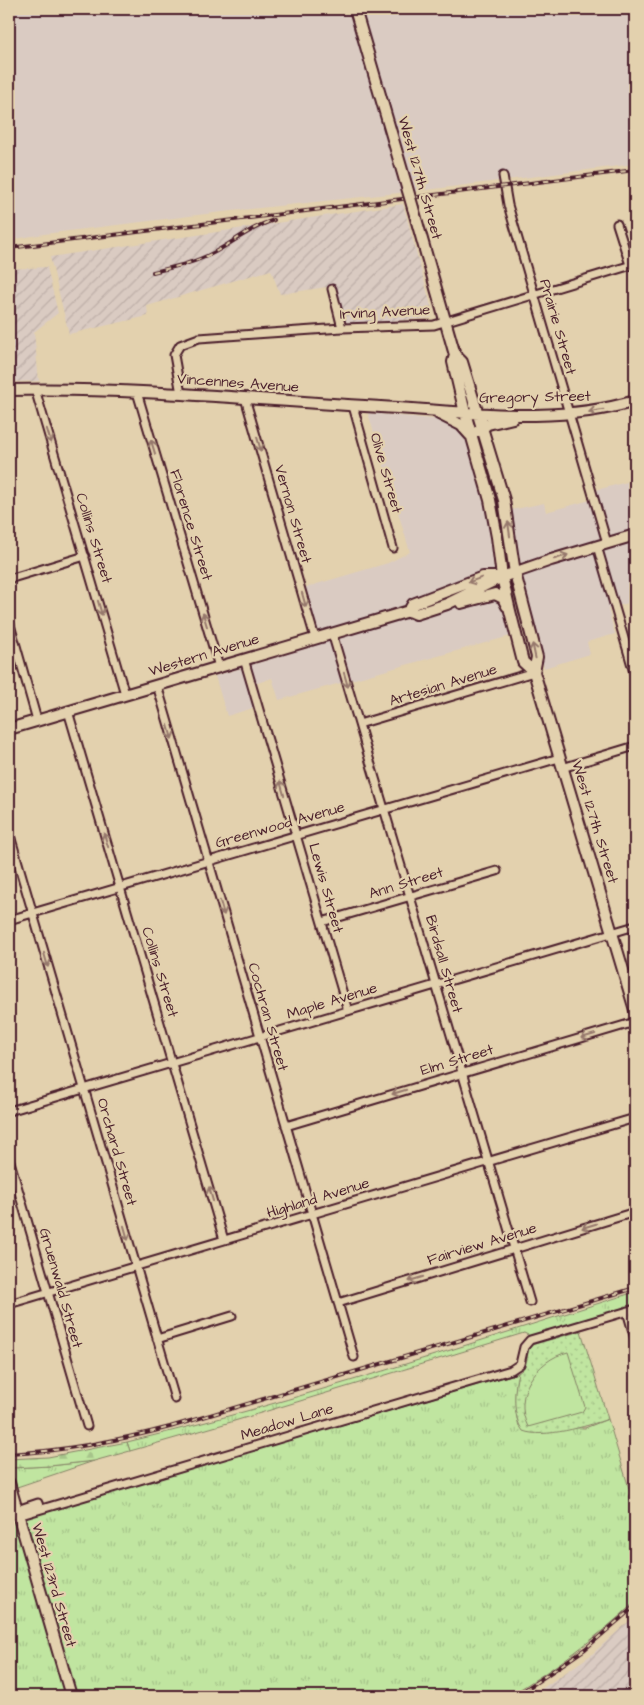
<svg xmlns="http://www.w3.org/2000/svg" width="644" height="1705" viewBox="0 0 644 1705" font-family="'Architects Daughter',sans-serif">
  <defs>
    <pattern id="industrial-furrows" width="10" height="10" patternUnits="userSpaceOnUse" patternTransform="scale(1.25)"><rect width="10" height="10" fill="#dacbc2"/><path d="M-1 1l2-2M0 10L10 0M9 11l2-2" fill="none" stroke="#bdaea7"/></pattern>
    <pattern id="grass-tufts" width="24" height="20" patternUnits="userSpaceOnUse" patternTransform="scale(1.25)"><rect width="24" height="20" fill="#c0e5a0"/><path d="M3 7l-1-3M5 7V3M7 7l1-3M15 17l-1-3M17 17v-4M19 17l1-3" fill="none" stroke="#a6c48a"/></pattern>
    <pattern id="forest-firs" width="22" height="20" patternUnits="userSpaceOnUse" patternTransform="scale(1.25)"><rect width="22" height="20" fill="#c0e5a0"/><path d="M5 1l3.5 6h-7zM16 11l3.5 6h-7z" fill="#a6c48a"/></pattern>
    <pattern id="park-dots" width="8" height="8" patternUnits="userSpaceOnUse" patternTransform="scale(1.25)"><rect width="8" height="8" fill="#c0e5a0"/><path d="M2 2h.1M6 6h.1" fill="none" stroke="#a6c48a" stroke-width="1.8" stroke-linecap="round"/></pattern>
  </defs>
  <rect width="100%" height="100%" fill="#e3d1ae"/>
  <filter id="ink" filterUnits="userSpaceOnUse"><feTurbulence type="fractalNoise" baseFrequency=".02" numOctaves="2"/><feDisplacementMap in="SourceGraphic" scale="10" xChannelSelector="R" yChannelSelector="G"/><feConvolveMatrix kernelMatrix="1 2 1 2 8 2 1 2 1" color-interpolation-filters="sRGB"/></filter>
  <g filter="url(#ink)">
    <path fill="#dacbc2" d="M9,9H635V164L426,190L222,212L44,234L9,240Z
      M368,413L443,420L462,431L469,446L492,532L493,563L514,635L279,700L272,678L249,686L253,708L227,716L215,676L317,645L303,588L388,563L410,552Z
      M635,480V601L608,609L615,634L587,642L590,654L544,668L524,584L511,510L544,503L546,512L598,498L596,490Z"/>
    <path fill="url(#industrial-furrows)" d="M403,204L433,313L431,318L336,325L327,287L280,294L271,270L147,306L148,316L69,334L50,257Z
      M47,267L58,313L34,332L39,381L9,382V269Z
      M635,1616V1696H531L591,1655Z"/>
    <path fill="url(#grass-tufts)" stroke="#858266" d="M635,1292V1304L530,1336L524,1333L231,1422L130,1451L127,1442C299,1401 467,1344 635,1292Z
      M518,1373C514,1390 514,1409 519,1426L585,1428L608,1419L635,1508V1602C597,1638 554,1669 509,1696H9V1502L15,1521Z
      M94,1461L14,1488L9,1470V1468L50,1466Z"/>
    <path fill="url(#forest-firs)" stroke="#858266" d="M127,1442L130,1451L94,1461L50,1466L12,1468L9,1459L48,1457Z"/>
    <path fill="url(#park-dots)" stroke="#858266" d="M581,1331L608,1419C588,1426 543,1439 523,1431C512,1416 514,1390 518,1373C531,1364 524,1357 531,1345Z"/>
    <path fill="#c0e5a0" stroke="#858266" d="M568,1352L585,1407L582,1412L528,1427C512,1395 536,1360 568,1352Z"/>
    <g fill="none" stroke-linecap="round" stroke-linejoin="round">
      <g stroke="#4a1f2b" stroke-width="11">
        <path id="street" d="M503,176L508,205L607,543
          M617,224L630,265
          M332,289L342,328
          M35,389L125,694
          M137,392L219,667
          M181,394L174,355L180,345L199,338L342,328L434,325L635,264
          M245,398L315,638
          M353,406L393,548
          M597,546L635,676
          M9,579L85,556
          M9,621L37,720
          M332,633L530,1302
          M244,659L348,1011
          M157,685L354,1357
          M68,711L224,1240
          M359,724L534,672
          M562,768L635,746
          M9,832L175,1399
          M9,920L559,758
          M322,922L497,871
          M9,1111L635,926
          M286,1126L635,1022
          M9,1158L87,1426
          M338,1303L635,1212
          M9,1304L635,1118
          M627,1311L635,1339
          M157,1339L232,1316
          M634,1497H635
          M17,1510L38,1503L40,1509
          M18,1516L511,1370L520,1364L524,1347L530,1340L635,1309"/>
      </g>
      <g stroke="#4a1f2b" stroke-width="14">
        <path id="secondary" d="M413,208L455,355L453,362L465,413L490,500L497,537L502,577L510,611L523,662L534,672
          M455,355L462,362L504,500L515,573L537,657L534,672L635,1010
          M9,390C139,387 269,401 398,408C477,413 559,424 635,401
          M439,414L461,425L470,435
          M478,431L488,424L513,418
          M461,603L495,594L503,598L507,606
          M409,611L416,614L447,604L502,577L551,560L635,535
          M9,729L409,611L413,604L483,577H502
          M9,1483L71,1696"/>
      </g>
      <use href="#street" stroke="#e3d1ae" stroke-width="7"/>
      <use href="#secondary" stroke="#e3d1ae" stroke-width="10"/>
      <g stroke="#4a1f2b" stroke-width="4">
        <path id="rail" d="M9,248L635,170
          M153,272C174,267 194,263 213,253C234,242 251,227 274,220
          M9,1454C63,1451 117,1441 170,1427L635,1288
          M516,1696L585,1649L635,1606"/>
      </g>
      <use href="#rail" stroke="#e3d1ae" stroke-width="2" stroke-dasharray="5.5" stroke-linecap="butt"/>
      <g stroke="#4a1f2b" stroke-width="14" stroke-linecap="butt">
        <path id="secondary-bridge" d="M355,9L413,208"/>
      </g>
      <use href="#secondary-bridge" stroke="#e3d1ae" stroke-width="10"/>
    </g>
    <defs><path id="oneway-shaft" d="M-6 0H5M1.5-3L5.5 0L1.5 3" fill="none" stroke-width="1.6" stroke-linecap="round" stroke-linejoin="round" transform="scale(1.25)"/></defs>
    <g stroke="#96786c">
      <use href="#oneway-shaft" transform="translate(596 411) rotate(171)"/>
      <use href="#oneway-shaft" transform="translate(49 436) rotate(73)"/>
      <use href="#oneway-shaft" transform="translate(259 444) rotate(74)"/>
      <use href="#oneway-shaft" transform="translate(153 447) rotate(-107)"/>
      <use href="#oneway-shaft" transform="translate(509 529) rotate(-98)"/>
      <use href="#oneway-shaft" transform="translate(561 557) rotate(-17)"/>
      <use href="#oneway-shaft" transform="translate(475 580) rotate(160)"/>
      <use href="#oneway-shaft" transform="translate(304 600) rotate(74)"/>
      <use href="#oneway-shaft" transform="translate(100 608) rotate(74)"/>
      <use href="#oneway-shaft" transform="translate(205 620) rotate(-107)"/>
      <use href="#oneway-shaft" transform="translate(534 651) rotate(-102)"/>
      <use href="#oneway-shaft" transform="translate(346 680) rotate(74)"/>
      <use href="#oneway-shaft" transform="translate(170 732) rotate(74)"/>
      <use href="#oneway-shaft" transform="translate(282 788) rotate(-106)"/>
      <use href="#oneway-shaft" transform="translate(106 840) rotate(-107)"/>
      <use href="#oneway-shaft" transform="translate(222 908) rotate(74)"/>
      <use href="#oneway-shaft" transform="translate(46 960) rotate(74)"/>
      <use href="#oneway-shaft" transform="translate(588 1036) rotate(164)"/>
      <use href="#oneway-shaft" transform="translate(399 1092) rotate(163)"/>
      <use href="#oneway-shaft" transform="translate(211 1194) rotate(-106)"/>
      <use href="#oneway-shaft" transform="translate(589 1226) rotate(163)"/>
      <use href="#oneway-shaft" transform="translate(126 1233) rotate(74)"/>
      <use href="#oneway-shaft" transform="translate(416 1279) rotate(163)"/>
    </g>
  </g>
  <g text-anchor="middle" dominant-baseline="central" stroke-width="4.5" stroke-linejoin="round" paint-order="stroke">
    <g font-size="15" fill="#4a1f2b" stroke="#e3d1ae">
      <text transform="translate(420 178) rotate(74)">West 127th Street</text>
      <text transform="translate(385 312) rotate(-3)">Irving Avenue</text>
      <text transform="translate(558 327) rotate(74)">Prairie Street</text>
      <text transform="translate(238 383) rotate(4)">Vincennes Avenue</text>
      <text transform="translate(535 397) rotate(-1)">Gregory Street</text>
      <text transform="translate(386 473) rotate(74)">Olive Street</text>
      <text transform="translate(293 514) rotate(74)">Vernon Street</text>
      <text transform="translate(191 525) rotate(73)">Florence Street</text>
      <text transform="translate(94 538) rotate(73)">Collins Street</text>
      <text transform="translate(204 655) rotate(-17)">Western Avenue</text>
      <text transform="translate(443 685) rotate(-17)">Artesian Avenue</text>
      <text transform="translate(595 822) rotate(73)">West 127th Street</text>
      <text transform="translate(280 825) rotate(-16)">Greenwood Avenue</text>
      <text transform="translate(406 883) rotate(-17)">Ann Street</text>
      <text transform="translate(326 888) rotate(74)">Lewis Street</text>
      <text transform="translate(444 964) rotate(74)">Birdsall Street</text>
      <text transform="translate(160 972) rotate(73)">Collins Street</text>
      <text transform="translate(332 1001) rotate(-17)">Maple Avenue</text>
      <text transform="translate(268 1017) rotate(74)">Cochran Street</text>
      <text transform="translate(457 1060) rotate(-17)">Elm Street</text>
      <text transform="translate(117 1152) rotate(74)">Orchard Street</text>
      <text transform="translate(318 1198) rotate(-17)">Highland Avenue</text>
      <text transform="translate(482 1244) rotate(-17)">Fairview Avenue</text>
      <text transform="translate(61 1288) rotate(74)">Gruenwald Street</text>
      <text transform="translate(287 1422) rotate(-17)">Meadow Lane</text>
      <text transform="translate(54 1585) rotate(74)">West 123rd Street</text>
    </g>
  </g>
  <rect width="644" height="1705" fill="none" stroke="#e3d1ae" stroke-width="30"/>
  <rect x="15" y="15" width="614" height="1675" fill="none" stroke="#4a1f2b" stroke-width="2" filter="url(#ink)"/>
</svg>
